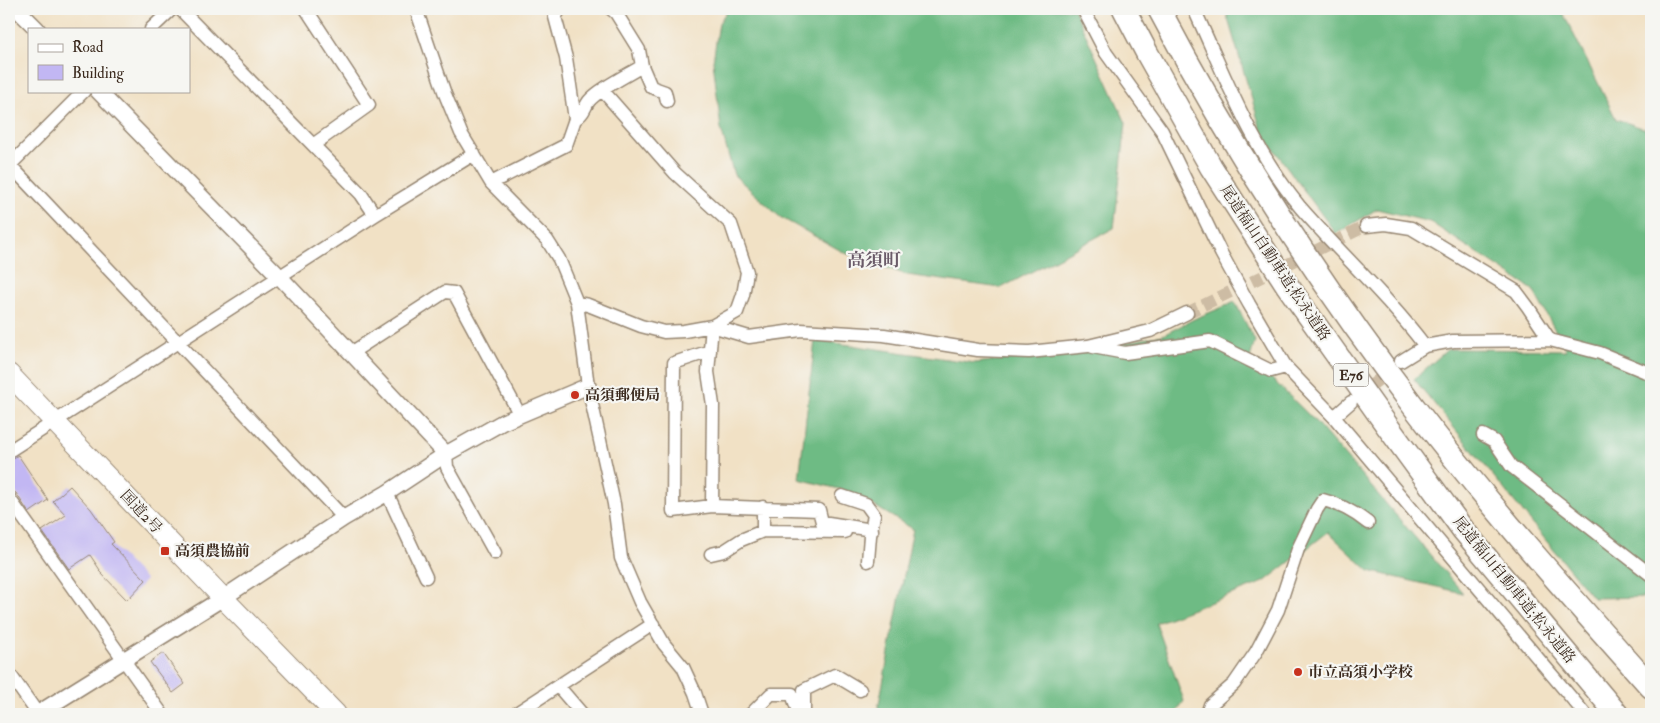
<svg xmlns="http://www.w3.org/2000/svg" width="1660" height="723" viewBox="0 0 1660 723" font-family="'IM FELL Double Pica','Noto Serif JP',serif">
  <rect width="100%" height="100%" fill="#f6f6f2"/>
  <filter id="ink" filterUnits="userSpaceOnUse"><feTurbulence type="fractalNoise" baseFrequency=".02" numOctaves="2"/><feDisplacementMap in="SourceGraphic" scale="10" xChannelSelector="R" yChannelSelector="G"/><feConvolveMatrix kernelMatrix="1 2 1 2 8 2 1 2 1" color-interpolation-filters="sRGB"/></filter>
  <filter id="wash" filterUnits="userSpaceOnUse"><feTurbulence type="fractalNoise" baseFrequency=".0096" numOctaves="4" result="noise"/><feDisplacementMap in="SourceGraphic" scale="20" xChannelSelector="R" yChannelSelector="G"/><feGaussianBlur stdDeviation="1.12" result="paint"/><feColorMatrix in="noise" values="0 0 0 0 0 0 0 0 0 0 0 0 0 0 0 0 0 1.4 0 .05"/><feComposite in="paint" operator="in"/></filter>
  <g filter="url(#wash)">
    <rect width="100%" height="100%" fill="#f1e1c5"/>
    <path fill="#6ebb84" stroke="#547251" d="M728,9H1074L1126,123L1114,228L1001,288L907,275L845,253L780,217L734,175L721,129L713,61L719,23Z
      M1225,9H1561L1616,119L1651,131V597L1593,598L1414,379L1448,349L1566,350L1533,290L1430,222L1377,209L1336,234L1262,133Z
      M1235,302L1255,341L1247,368L1269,376L1314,420L1463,593L1369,571L1328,532L1264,582L1156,623L1184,701L1175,714H877L913,529L851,492L799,479L815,340L975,363L1086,350L1163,335L1194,319Z"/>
    <g id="blocks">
      <path fill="#c2b7f3" d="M18,455L48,500L29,513L16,493L9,490V461Z
        M70,486L91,509L114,542L111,544L146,580L127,600L99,571L100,570L90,555L69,569L42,531L66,515L53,501Z
        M163,653L185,684L173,693L150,662Z"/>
    </g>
  </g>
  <g filter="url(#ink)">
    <use href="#blocks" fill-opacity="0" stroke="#968672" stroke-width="1"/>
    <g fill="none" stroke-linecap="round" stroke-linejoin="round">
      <path stroke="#cdbca4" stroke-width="12" stroke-dasharray="12 6" stroke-linecap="butt" d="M1187,313L1366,226
        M1358,396L1392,369"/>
      <g stroke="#968672" stroke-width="15">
        <path id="minor" d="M180,9L361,194L375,215
          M306,9L369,105L313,145
          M416,9L445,94L461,133L491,183L547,240L559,259L577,303L588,386L614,504L621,558L640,602L664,644L683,667L695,693L702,714
          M611,9L616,13L639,50L642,66L651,87L665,92L667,101
          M1083,9L1106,53L1162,131L1221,253L1249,304L1286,367L1334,417L1351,402
          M1194,9C1225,76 1252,149 1300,207C1341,254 1387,296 1425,346
          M151,29L172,9
          M603,91L675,173L731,224L747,272L743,295L737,312L712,326L708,372L713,405L712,506
          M575,119C585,113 583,109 589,101C599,89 628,75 642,66
          M9,164L344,518
          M9,166L84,91
          M491,183L566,145L575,119L566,58L555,17L560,9
          M1366,226L1386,224L1411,228L1516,291L1528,307L1550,340
          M577,303L588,305L641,326L664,332L684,331L712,326L749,337L801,330L884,335L978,350L1029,352L1088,346L1150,331L1187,313
          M1093,347L1125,353L1210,341L1271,371L1286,367
          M710,351L674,363L673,511L712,506L819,510L822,522L872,530
          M351,353L445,292L454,293L520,415
          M1401,361L1425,346L1453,341L1550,340L1600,353L1651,374
          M1334,417L1585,714
          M1483,435L1494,441L1511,466L1651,575
          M9,451L375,215L474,154
          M446,454L447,467L495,553
          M387,493L426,577
          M842,496L866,504L874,515L870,536L868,561
          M9,498L162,714
          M763,507V531
          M711,554L724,551L741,540L763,531L845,532
          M9,673L38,714
          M558,686L582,714
          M515,714L653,624
          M751,714L771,694H792L799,714
          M804,714V690L835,675L860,690
          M1207,714L1210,705L1234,684L1256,652L1278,610L1298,549L1317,509L1323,500C1340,504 1354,512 1368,523"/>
      </g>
      <g stroke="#968672" stroke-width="18">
        <path id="tertiary" d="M17,9L37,29
          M98,91L279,276L446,454
          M37,714L223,598L344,518L387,493L446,454L503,422L588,386"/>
      </g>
      <g stroke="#968672" stroke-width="22">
        <path id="trunk" d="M9,374L223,598L336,714"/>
      </g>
      <g stroke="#968672" stroke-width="25">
        <path id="motorway" d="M1124,9L1147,53L1211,167L1287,285L1388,427L1464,531L1617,714
          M1159,9C1232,148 1319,282 1414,407C1488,504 1570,596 1651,687"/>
      </g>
      <use href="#minor" stroke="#fff" stroke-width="12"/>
      <use href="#tertiary" stroke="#fff" stroke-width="15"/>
      <use href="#trunk" stroke="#fff" stroke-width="20"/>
      <use href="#motorway" stroke="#fff" stroke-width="22"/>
    </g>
  </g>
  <g fill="#c8321e" stroke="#f6f6f2" stroke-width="2">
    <circle cx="575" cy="395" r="5"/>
    <rect x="160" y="546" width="10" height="10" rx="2.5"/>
    <circle cx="1298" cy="672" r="5"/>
  </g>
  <g text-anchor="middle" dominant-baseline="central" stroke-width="4.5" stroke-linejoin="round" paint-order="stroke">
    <rect fill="#f6f6f2" stroke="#73675e" stroke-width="1" x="1333.5" y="363.5" width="35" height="23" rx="4"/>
    <g font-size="14" font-weight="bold" fill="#3b2a1e">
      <text x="1351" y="375">E76</text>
    </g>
    <g font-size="15" fill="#3b2a1e" stroke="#f6f6f2">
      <text transform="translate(1275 263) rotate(56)">尾道福山自動車道;松永道路</text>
      <text transform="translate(141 512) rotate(47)">国道2号</text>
      <text transform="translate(1514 590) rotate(51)">尾道福山自動車道;松永道路</text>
    </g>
    <g font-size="15" font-weight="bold" fill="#3b2a1e" stroke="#f6f6f2" text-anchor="start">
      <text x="585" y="395">高須郵便局</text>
      <text x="175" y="551">高須農協前</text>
      <text x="1308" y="672">市立高須小学校</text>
    </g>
    <g font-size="18" font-weight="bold" fill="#6a5b69" stroke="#f6f6f2">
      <text x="874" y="260">高須町</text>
    </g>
  </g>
  <rect width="1660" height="723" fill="none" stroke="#f6f6f2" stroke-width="30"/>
  <rect x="28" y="28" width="162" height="65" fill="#f6f6f2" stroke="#aba49d"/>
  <rect x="38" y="44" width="25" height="8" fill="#ffffff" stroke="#aba49d"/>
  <text x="72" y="52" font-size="15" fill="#3b2a1e">Road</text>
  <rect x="38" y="65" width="25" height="15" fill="#c2b7f3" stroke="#aba49d"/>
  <text x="72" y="78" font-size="15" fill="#3b2a1e">Building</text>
</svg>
